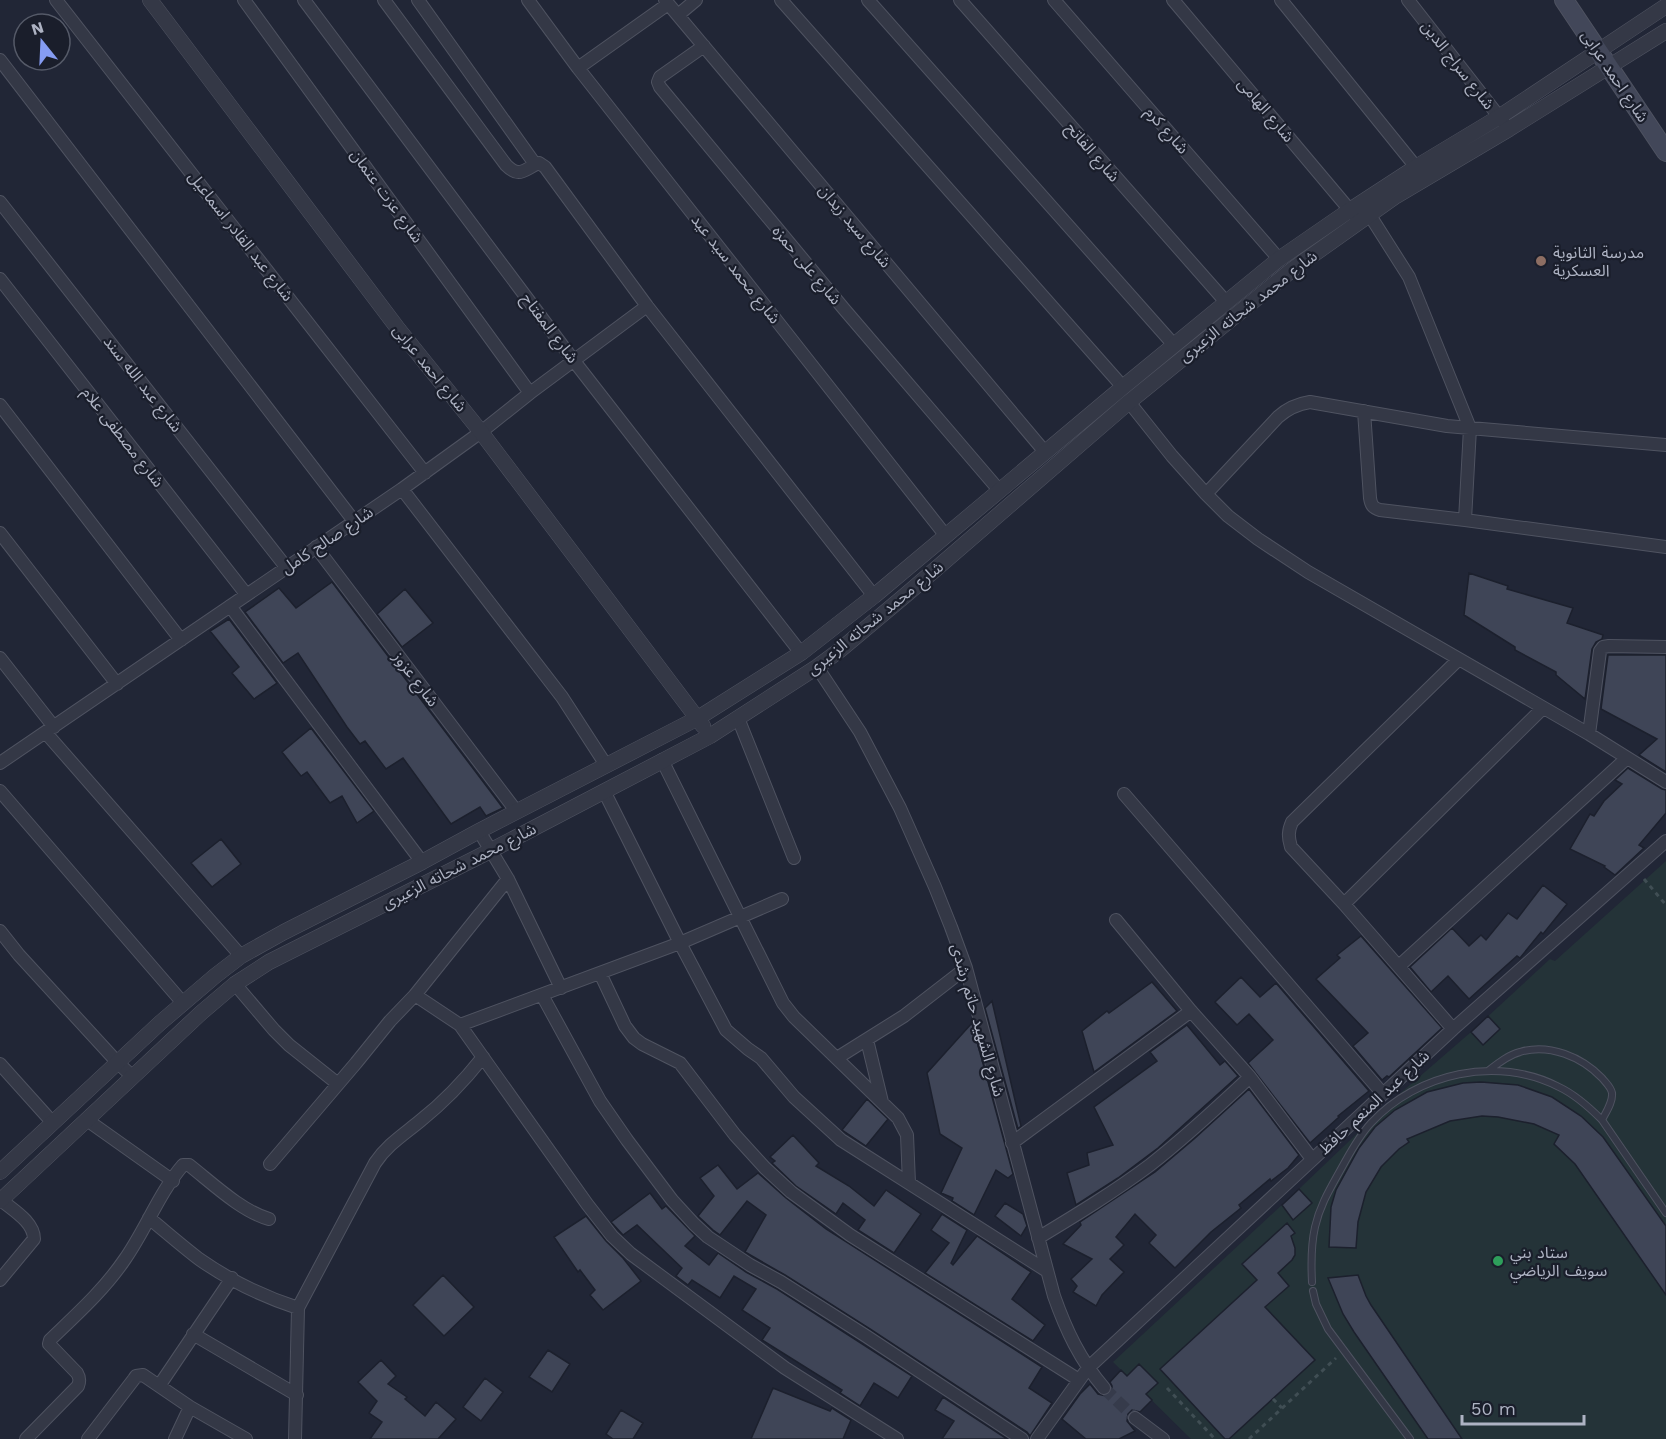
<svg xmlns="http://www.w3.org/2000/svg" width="1666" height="1439" viewBox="0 0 1666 1439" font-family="'Work Sans','Noto Sans Arabic',sans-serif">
  <rect width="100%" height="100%" fill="#212636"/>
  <path fill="#243338" d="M1666,861V1439H1191L1113,1362L1299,1189L1388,1104L1471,1032L1550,959L1555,961Z"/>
  <path fill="#3f4557" stroke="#1c202d" stroke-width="1.5" d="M1469,573L1508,586L1507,589L1573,608L1567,623L1603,635L1602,639L1596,642L1592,649L1585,699L1556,675V672L1515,650V647L1464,615Z
    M332,582L503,808L486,816L480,807L451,824L403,758L386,769L365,741L360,744L347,727L298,653L283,663L245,612L279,588L296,608Z
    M405,589L433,623L402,647L377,614Z
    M229,619L277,683L254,699L232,673L239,667L210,631Z
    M1608,655H1666V772L1639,755L1657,739L1601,709Z
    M311,728L374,811L357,823L342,796L330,803L307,772L301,776L282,752Z
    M1628,768L1662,789L1666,790V813L1639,845L1644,848L1615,875L1604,867L1605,866L1570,849L1590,814L1594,816L1604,801L1622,784L1615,780Z
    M221,839L241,864L212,887L191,863Z
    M1543,885L1567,904L1543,934L1541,932L1520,958L1517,956L1469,999L1448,976L1431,992L1410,967L1452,928L1469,946L1481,935L1486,940L1508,913L1517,919Z
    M1361,936L1442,1028L1389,1077L1387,1076L1382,1080L1353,1046L1368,1033L1316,979L1340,958L1337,955Z
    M1241,977L1260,997L1276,983L1369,1091L1338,1116L1339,1117L1310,1143L1248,1063L1273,1040L1249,1014L1237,1025L1215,1002Z
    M1152,982L1177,1011L1094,1072L1082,1031L1107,1011L1109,1013Z
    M992,1001L1021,1126L1018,1129L985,1008Z
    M1488,1016L1500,1029L1483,1045L1471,1032Z
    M972,1023L1013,1174L1008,1178L996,1170L974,1215L952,1201L953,1198L941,1193L962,1148L940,1134L927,1073Z
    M1187,1025L1220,1065L1225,1061L1238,1076L1158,1148L1118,1178L1076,1205L1067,1173L1089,1165L1087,1153L1113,1145L1094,1107L1157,1061L1150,1052Z
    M1481,1082L1518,1085L1552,1097L1581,1116L1603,1137L1666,1226V1295L1575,1164L1554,1144L1559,1135L1534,1124L1498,1117L1482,1116L1450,1121L1407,1139L1409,1142L1399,1149L1381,1167L1366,1192L1358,1222L1356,1248L1329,1247L1331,1207L1336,1190L1359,1148L1375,1127L1395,1110L1427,1092L1463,1083Z
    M1249,1089L1299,1155L1288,1168L1271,1181L1270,1179L1239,1205L1241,1208L1211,1232L1175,1268L1149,1243L1156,1235L1135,1214L1116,1237L1124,1245L1110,1259L1124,1272L1102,1295L1096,1306L1073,1292L1077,1286L1071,1279L1092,1259L1063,1244L1081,1225L1080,1222L1155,1172L1194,1139Z
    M867,1099L888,1119L866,1146L842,1130Z
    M793,1135L819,1163L816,1166L849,1186L874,1206L886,1190L921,1214L894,1253L858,1230L865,1220L843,1203L836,1214L796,1186L772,1163L775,1161L770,1157Z
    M718,1165L737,1189L758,1173L786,1198L826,1229L1042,1367L1029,1388L1052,1403L1030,1436L1027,1432L870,1329L785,1275L745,1252L766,1215L747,1201L720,1235L713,1230L698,1216L714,1196L700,1178Z
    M1299,1189L1312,1203L1293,1220L1282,1205Z
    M650,1193L662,1209L666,1206L695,1236L685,1246L709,1265L718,1253L746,1272L777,1289L912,1376L898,1398L874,1383L860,1406L840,1393L842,1390L762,1340L770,1328L742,1310L756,1289L734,1276L720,1298L692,1280L688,1285L676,1276L682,1268L637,1225L623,1235L611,1222Z
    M1005,1203L1023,1214L1027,1226L1021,1236L995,1216Z
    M942,1214L967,1230L951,1263L953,1265L977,1236L1031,1272L1012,1299L1045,1325L1033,1341L925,1273L949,1243L931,1230Z
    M586,1216L606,1241L623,1258L641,1281L603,1310L590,1295L595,1290L580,1270L578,1272L554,1237Z
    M1287,1223L1295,1233L1291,1236L1295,1248V1255L1292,1260L1278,1273L1289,1286L1265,1307L1315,1360L1229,1439H1225L1160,1369L1257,1280L1242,1264Z
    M443,1275L474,1307L444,1336L413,1305Z
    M1358,1275L1366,1296L1371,1305L1462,1439H1428L1354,1332L1343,1314L1328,1278Z
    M548,1350L570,1364L552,1392L529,1377Z
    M381,1360L396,1376L388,1384L407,1397L405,1399L425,1416L436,1402L456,1419L438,1439H370L382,1422L369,1413L377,1401L358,1382Z
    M1139,1364L1158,1383L1146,1394L1152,1400L1140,1412L1132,1410L1128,1414L1127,1421L1135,1431L1119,1439H1086L1062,1419L1080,1394L1090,1384L1098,1394L1106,1396L1112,1390V1386L1110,1382L1121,1370L1127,1376Z
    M485,1378L503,1392L481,1421L463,1407Z
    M773,1388L830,1411L832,1408L851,1420L843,1439H751Z
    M943,1397L1007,1439H942L954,1421L935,1410Z
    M621,1410L643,1423L633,1439H613L606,1434Z"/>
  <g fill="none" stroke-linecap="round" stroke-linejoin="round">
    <path stroke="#363b4b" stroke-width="12" stroke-dasharray="12 6" stroke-linecap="butt" d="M1104,1388L1135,1418"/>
    <g stroke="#4f5361" stroke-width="8">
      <path id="service" d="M1488,1071C1497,1064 1508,1055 1520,1052C1549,1043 1582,1057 1602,1078C1606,1083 1611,1087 1612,1093C1613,1102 1606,1112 1602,1120
        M1312,1282C1311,1263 1311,1245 1315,1227C1320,1205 1330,1189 1341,1169C1350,1153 1358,1137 1371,1123C1417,1073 1497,1055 1559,1087C1576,1095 1589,1107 1602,1120L1666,1213
        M1313,1291L1316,1304L1328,1329L1410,1439"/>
    </g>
    <g stroke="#4f5361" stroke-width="14">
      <path id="minor" d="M56,0L425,473
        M244,0L530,393
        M304,0L574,361L801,653
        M384,0L506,165C520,179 524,169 539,163L545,167L647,306L874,596
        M418,0L535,164
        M528,0L578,68L946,536
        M665,0L1045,452
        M781,0L1123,387
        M868,0L1174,345
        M960,0L1226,302
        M1054,0L1279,259
        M1173,0L1354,215
        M1281,0L1416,167
        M1408,0L1504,123
        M678,15L696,0
        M704,46L660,77L658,82L660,87L844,309L999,490
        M0,60L354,521
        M578,68L668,4
        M0,202L286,567
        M1369,214L1409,277L1470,428L1465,520
        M0,279L246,594
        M1129,402L1172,456L1206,494L1228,516L1258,539L1308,572L1589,734L1666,782
        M0,405L181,640
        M1364,411L1370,498C1371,505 1373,508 1380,510L1465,520L1666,547
        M402,489L562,697L606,765
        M1206,494L1278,417C1288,408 1297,404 1310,402L1447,426L1666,445
        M0,533L117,684
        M316,547L517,812
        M230,606L422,862
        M0,658L54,727
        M817,667L860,732L900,808L935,887L951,927L966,968L1054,1296C1066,1330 1080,1360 1104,1388
        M738,718L794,858
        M46,733L241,956
        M1589,734L1600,651L1603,647L1609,646L1666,647
        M662,760L783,1003L794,1017L898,1118L907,1135L909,1183
        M0,763L402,489L481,432L530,393L647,306
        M0,791L183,1003
        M604,791L680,943L726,1030L748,1049L761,1058L794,1097L841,1140L1047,1271
        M1124,794L1383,1094
        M479,831L508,879L561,988
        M1344,904L1543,708
        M1116,920L1191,1011L1250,1077L1312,1159
        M0,931L19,955L118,1063L133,1077
        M1399,966L1627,758
        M600,973L625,1026L634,1038L642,1044L680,1063L735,1135L765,1168L791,1192L850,1235L1079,1380
        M235,984L274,1030L289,1045L338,1084
        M415,995L508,879
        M542,995L600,1101L627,1140L672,1200L694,1224L708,1237L750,1265L781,1282L866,1336L1022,1439
        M460,1025L680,943L782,899
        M1453,1029L1344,904L1291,847C1288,837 1288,831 1292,822L1459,659
        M867,1040L882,1102
        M837,1058L904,1016L966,968
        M0,1064L53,1123
        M87,1120L173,1181
        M1012,1143L1191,1011
        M270,1164L356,1063L390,1021L415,995L460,1025L587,1204L612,1236L631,1254L785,1368L897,1439
        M149,1218C166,1232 182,1246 199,1259C229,1280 264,1297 298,1308
        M1038,1238C1076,1215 1114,1192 1150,1165C1185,1138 1218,1107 1250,1077
        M0,1280L34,1239C34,1222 13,1210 1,1200
        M193,1334L297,1395
        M159,1386L232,1278
        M1135,1418L1163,1439
        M26,1439L78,1386C80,1381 80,1378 77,1373L49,1344L50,1340C77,1314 104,1290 125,1259C146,1229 159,1193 183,1165H189C212,1183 241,1211 269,1219
        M88,1439L134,1379L136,1376L143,1375L190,1407L246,1439
        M175,1439L190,1407
        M295,1439L298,1308L375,1163C387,1145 403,1135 420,1121C444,1102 464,1081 483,1057
        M1037,1439L1088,1368L1453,1029L1666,841"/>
    </g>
    <g stroke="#4f5361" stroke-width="16">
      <path id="tertiary" d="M150,0L399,330L481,432L703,726
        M0,1172L160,1023L215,976L241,956L284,932L422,862L479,831L698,718L801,653L874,596L1123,387L1279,259L1350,210L1416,167L1499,117L1666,6
        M0,1201L202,1012L235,984L269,962L492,850L710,736L817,667L840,650L908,593L1129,402L1293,269L1396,196L1509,129L1666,31"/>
    </g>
    <g stroke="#4f5361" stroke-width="20">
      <path id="secondary" d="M1564,0L1666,152"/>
    </g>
    <path stroke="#404e54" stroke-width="3" stroke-dasharray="4.5 4.5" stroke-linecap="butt" d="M1644,879L1666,905
      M1167,1388L1215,1439
      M1273,1399L1282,1408
      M1249,1439L1336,1358"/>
    <use href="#service" stroke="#343846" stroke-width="6"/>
    <use href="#minor" stroke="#343846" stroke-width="12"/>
    <use href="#tertiary" stroke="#343846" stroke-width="15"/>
    <use href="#secondary" stroke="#424759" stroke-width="18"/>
  </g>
  <circle fill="#8d6e63" stroke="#1a1e2b" stroke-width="2" cx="1541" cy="261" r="6"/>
  <circle fill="#2e9e5b" stroke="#1a1e2b" stroke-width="2" cx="1498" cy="1261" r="6"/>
  <g text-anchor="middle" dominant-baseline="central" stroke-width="4.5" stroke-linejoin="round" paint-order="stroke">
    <g font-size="16" fill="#aeb3c3" stroke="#1a1e2b">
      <text transform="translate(1458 65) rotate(52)">شارع سراج الدين</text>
      <text transform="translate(1615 76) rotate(56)">شارع احمد عرابى</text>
      <text transform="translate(1266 110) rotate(50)">شارع الهامى</text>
      <text transform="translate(1167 130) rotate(49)">شارع كرم</text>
      <text transform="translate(1093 152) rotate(49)">شارع الفاتح</text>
      <text transform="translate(387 196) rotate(54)">شارع عزت عتمان</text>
      <text transform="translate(855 226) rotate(50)">شارع سيد زيدان</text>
      <text transform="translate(241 236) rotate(52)">شارع عبد القادر اسماعيل</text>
      <text transform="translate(807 265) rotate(50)">شارع على حمزه</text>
      <text transform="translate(736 269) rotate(52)">شارع محمد سيد عيد</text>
      <text transform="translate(1248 306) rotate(-38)">شارع محمد شحاته الزعيرى</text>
      <text transform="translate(550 328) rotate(53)">شارع المفتاح</text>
      <text transform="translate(430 368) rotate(51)">شارع احمد عرابى</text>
      <text transform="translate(143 384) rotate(52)">شارع عبد الله سند</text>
      <text transform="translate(123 437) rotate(52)">شارع مصطفى علام</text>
      <text transform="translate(327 540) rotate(-34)">شارع صالح كامل</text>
      <text transform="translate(875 618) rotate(-39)">شارع محمد شحاته الزعيرى</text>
      <text transform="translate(416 679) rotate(53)">شارع عزوز</text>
      <text transform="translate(459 866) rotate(-27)">شارع محمد شحاته الزعيرى</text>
      <text transform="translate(978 1020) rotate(74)">شارع الشهيد حاتم رشدى</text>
      <text transform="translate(1374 1102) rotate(-43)">شارع عبد المنعم حافظ</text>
    </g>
    <g font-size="16" fill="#aeb3c3" stroke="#1a1e2b" text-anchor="start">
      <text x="1553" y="252">مدرسة الثانوية<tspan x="1553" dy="18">العسكرية</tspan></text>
      <text x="1510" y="1252">ستاد بني<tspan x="1510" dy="18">سويف الرياضي</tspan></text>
    </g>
  </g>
  <g transform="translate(42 42) rotate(342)"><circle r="28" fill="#1a1e2b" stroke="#555a68" stroke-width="1.5"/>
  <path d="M0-4.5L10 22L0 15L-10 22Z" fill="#859cf2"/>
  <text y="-9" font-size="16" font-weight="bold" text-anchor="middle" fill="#aeb3c3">N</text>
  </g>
  <path d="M1462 1415v9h122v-9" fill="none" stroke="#aeb3c3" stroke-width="3"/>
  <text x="1471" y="1415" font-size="18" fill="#aeb3c3" stroke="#1a1e2b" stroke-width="4.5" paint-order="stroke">50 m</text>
</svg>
